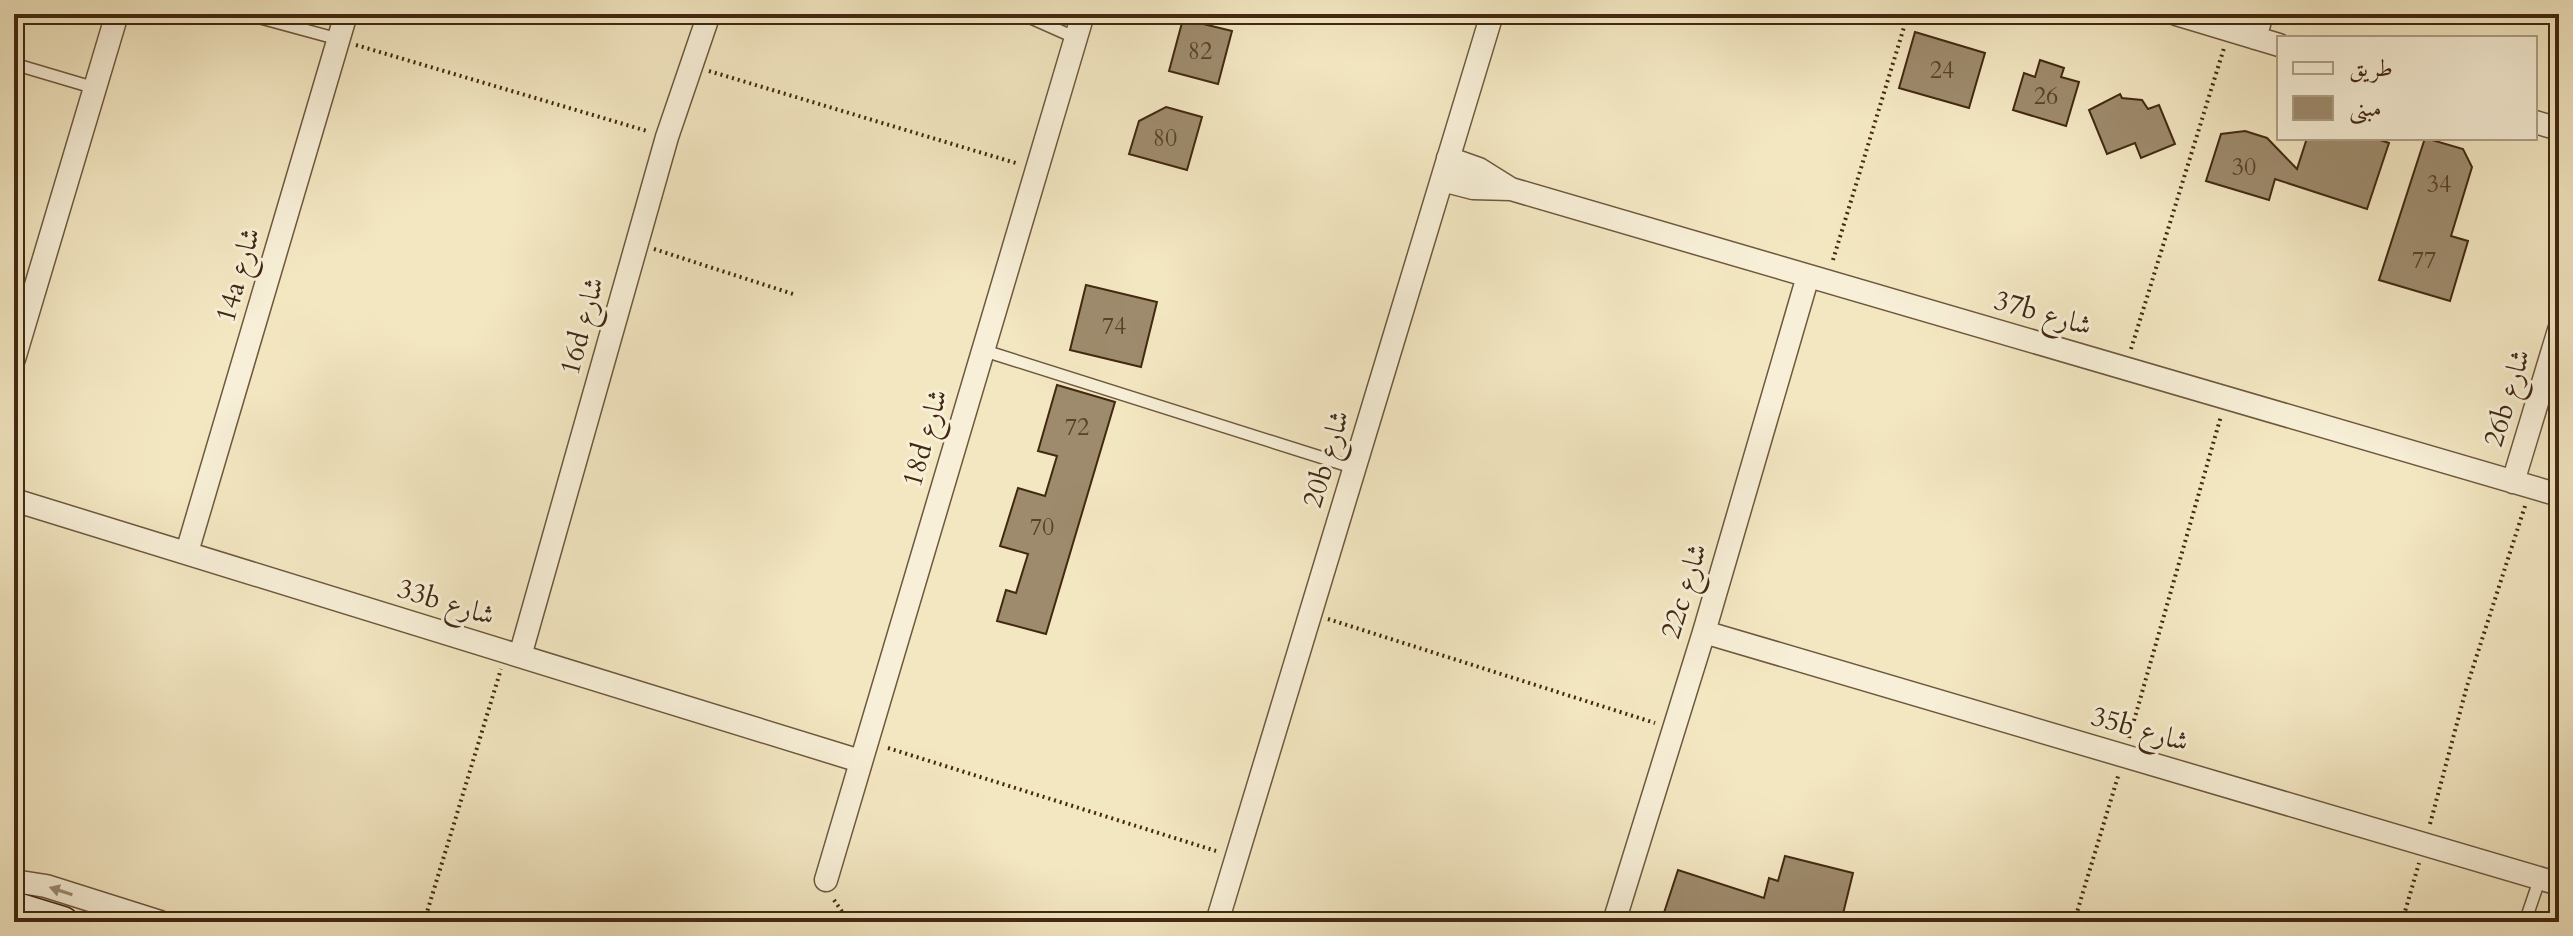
<svg xmlns="http://www.w3.org/2000/svg" width="2573" height="936" viewBox="0 0 2573 936" font-family="Cardo,Amiri,serif">
  <rect width="100%" height="100%" fill="#f3e7c2"/>
  <filter id="stains"><feTurbulence type="fractalNoise" baseFrequency=".0025" numOctaves="4"/><feColorMatrix values="0 0 0 0 .2 0 0 0 0 .09 0 0 0 0 .02 0 0 0 .5 -.17"/></filter>
  <radialGradient id="worn" r=".72"><stop offset=".6" stop-color="#630" stop-opacity="0"/><stop offset="1" stop-color="#630" stop-opacity=".3"/></radialGradient>
  <path fill="#9e8b6d" stroke="#422811" stroke-width="2" d="M1183,19L1232,31L1218,84L1169,71Z
    M1915,32L1985,53L1969,108L1899,88Z
    M2040,60L2064,68L2061,77L2079,82L2066,126L2013,110L2024,73L2035,77Z
    M2120,94L2122,98L2142,100L2148,109L2159,105L2175,144L2141,158L2135,143L2107,154L2089,110Z
    M1166,107L1202,117L1187,170L1129,154L1139,121Z
    M2245,131L2267,138L2297,169L2307,138H2374L2389,143L2367,209L2275,179L2269,200L2206,181L2221,134Z
    M2425,138L2463,149L2472,167L2451,236L2468,241L2450,301L2379,280Z
    M1086,285L1157,302L1141,367L1070,350Z
    M1057,385L1115,402L1046,634L997,621L1006,590L1016,593L1028,554L1000,546L1018,488L1045,496L1057,456L1038,451Z
    M1785,856L1853,873L1841,922H1661L1678,870L1764,898L1769,878L1778,881Z"/>
  <g fill="none" stroke-linecap="round" stroke-linejoin="round">
    <g stroke="#6e583d" stroke-width="14">
      <path id="lane" d="M246,14L338,39
        M1022,14L1076,38
        M14,64L95,88
        M982,350L1355,468
        M2525,922L2540,878"/>
    </g>
    <g stroke="#6e583d" stroke-width="25">
      <path id="street" d="M2176,14L2279,45
        M2255,38L2262,14
        M2535,122L2559,129
        M1448,158L1479,169L1511,189
        M1442,180L1473,188L1511,189L2559,495
        M14,359L117,14
        M2513,482L2559,330
        M14,500L860,761
        M187,552L346,14
        M1704,632L2559,884
        M520,656L667,137L709,14
        M826,880L1083,14
        M14,881L46,886L160,922
        M1217,922L1492,14
        M1614,922L1704,632L1808,276"/>
    </g>
    <g stroke="#422811" stroke-width="33">
      <path id="secondary" d="M14,907L63,922"/>
    </g>
    <path stroke="#422811" stroke-width="4" stroke-dasharray="2 4" stroke-linecap="butt" d="M356,45L647,131
      M709,71L1019,164
      M654,249L793,294
      M1833,260L1908,14
      M2131,349L2224,48
      M1328,619L1655,723
      M2129,738L2221,416
      M888,748L1216,851
      M2430,824L2467,686L2525,506
      M834,900L843,913L845,922
      M424,922L501,669
      M2074,922L2119,773
      M2402,922L2419,863"/>
    <use href="#lane" stroke="#f7efd7" stroke-width="11"/>
    <use href="#street" stroke="#f7efd7" stroke-width="22"/>
    <use href="#secondary" stroke="#f7efd7" stroke-width="30"/>
  </g>
  <defs><path id="oneway-solid" d="M-6-.8H1V-3.2L6.5 0L1 3.2V.8H-6Z" transform="scale(2)"/></defs>
  <use fill="#9c8c74" href="#oneway-solid" transform="translate(61 891) rotate(-162)"/>
  <g text-anchor="middle" dominant-baseline="central" stroke-width="6" stroke-linejoin="round" paint-order="stroke">
    <g font-size="24" fill="#594128">
      <text x="1200" y="51">82</text>
      <text x="1942" y="70">24</text>
      <text x="2046" y="96">26</text>
      <text x="1165" y="138">80</text>
      <text x="2244" y="167">30</text>
      <text x="2439" y="184">34</text>
      <text x="2424" y="260">77</text>
      <text x="1114" y="326">74</text>
      <text x="1077" y="427">72</text>
      <text x="1042" y="527">70</text>
    </g>
    <g font-size="28" fill="#422811" stroke="#f7efd7">
      <text transform="translate(238 275) rotate(-74)">14a شارع</text>
      <text transform="translate(2043 313) rotate(16)">37b شارع</text>
      <text transform="translate(582 326) rotate(-75)">16d شارع</text>
      <text transform="translate(2507 398) rotate(-73)">26b شارع</text>
      <text transform="translate(925 438) rotate(-74)">18d شارع</text>
      <text transform="translate(1326 459) rotate(-73)">20b شارع</text>
      <text transform="translate(1684 591) rotate(-73)">22c شارع</text>
      <text transform="translate(446 602) rotate(17)">33b شارع</text>
      <text transform="translate(2140 729) rotate(16)">35b شارع</text>
    </g>
  </g>
  <rect width="2573" height="936" fill="none" stroke="#f3e7c2" stroke-width="48"/>
  <rect x="16" y="16" width="2541" height="904" fill="none" stroke="#422811" stroke-width="4"/>
  <rect x="24" y="24" width="2525" height="888" fill="none" stroke="#422811" stroke-width="2"/>
  <rect x="2277" y="36" width="260" height="104" fill="#f7efd7" stroke="#af9f88" stroke-width="2"/>
  <rect x="2293" y="62" width="40" height="12" fill="#f7efd7" stroke="#af9f88" stroke-width="2"/>
  <text x="2349" y="76" font-size="24" fill="#422811">طريق</text>
  <rect x="2293" y="96" width="40" height="24" fill="#9e8b6d" stroke="#af9f88" stroke-width="2"/>
  <text x="2349" y="116" font-size="24" fill="#422811">مبنى</text>
  <rect width="100%" height="100%" filter="url(#stains)"/>
  <rect width="100%" height="100%" fill="url(#worn)"/>
</svg>
